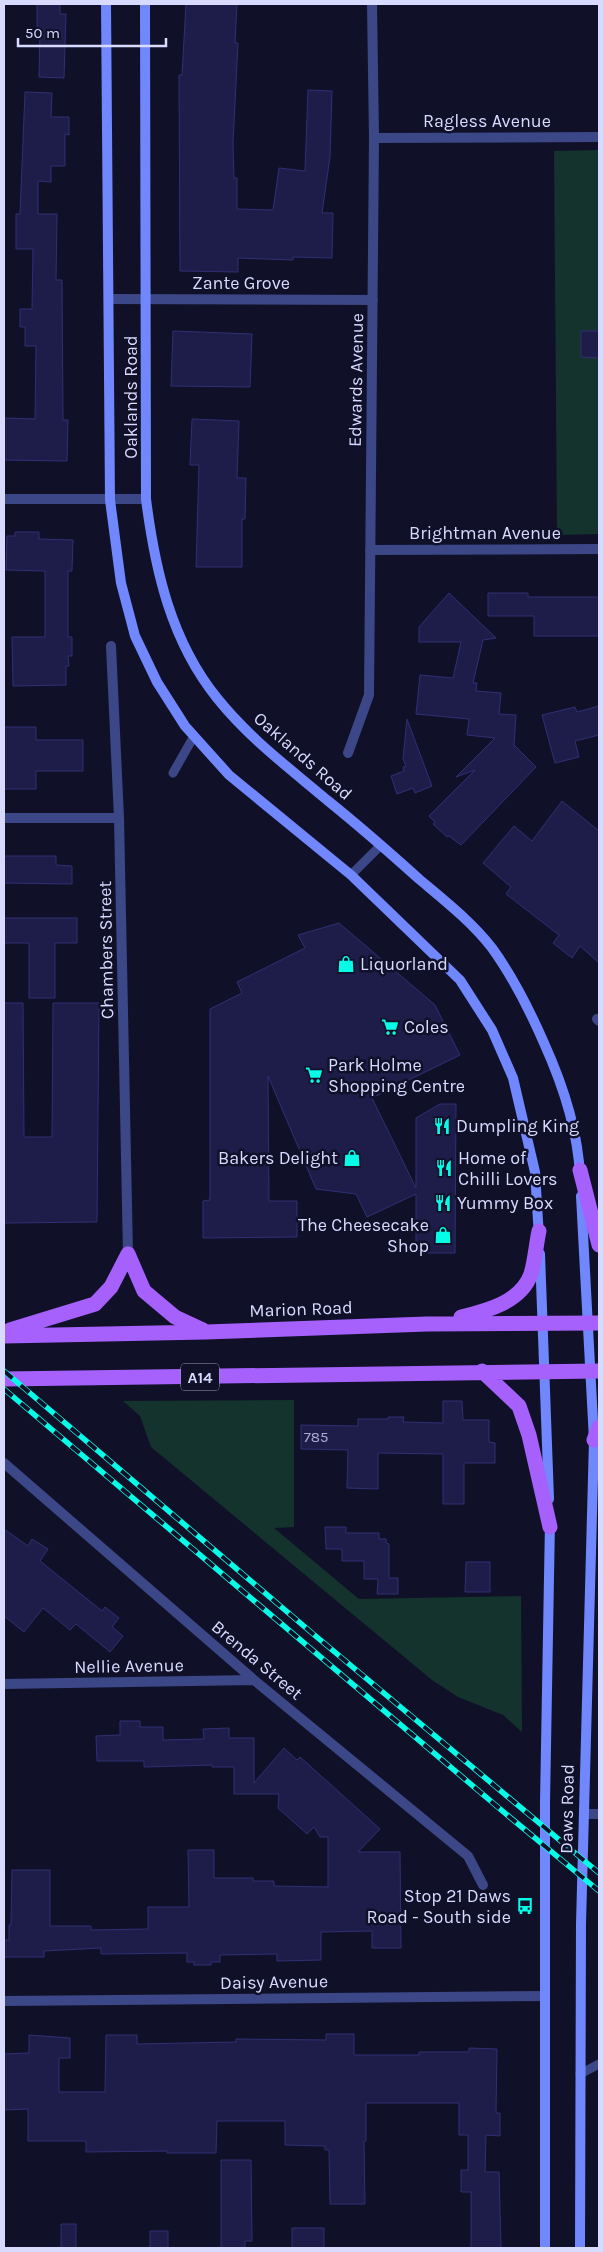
<svg xmlns="http://www.w3.org/2000/svg" width="603" height="2252" viewBox="0 0 603 2252" font-family="Karla,sans-serif">
  <rect width="100%" height="100%" fill="#101129"/>
  <path fill="#13332c" d="M599,150V534L557,535L554,151Z
    M294,1400V1527L274,1528L359,1599L521,1596L522,1732L503,1715L458,1697L432,1680L151,1447L140,1416L123,1401Z"/>
  <path fill="#1e1d49" stroke="#302f75" d="M37,4H60V14H66L64,78L39,77L40,30H37Z
    M186,4H237L235,43H238L233,143L234,178H237V209L273,210L279,168L305,171L308,90L332,91L330,157L322,213H333L332,258L293,257V260L238,258V272L180,271L179,75H182Z
    M25,92L52,93L51,117H69V135L65,134V166H51V182L38,181V214H57L56,280H62L63,420H68L67,461L4,460V418L35,419L36,346H25V327H20V309H32L33,249H16V214H20Z
    M173,331L252,334L250,387L171,386Z
    M581,331H599V358L581,357Z
    M192,419L239,421L237,478H246L245,519H242V567H196L199,465H190Z
    M15,532H39V539L73,540L72,571H68V637H72V656H68L69,666H66V685L13,686L12,637H45V571L6,570L7,536H15Z
    M449,593L496,638L483,640L473,683H477L476,691L501,693L499,714L516,715L514,745L536,767L461,845L449,836L447,837L433,824L435,822L429,816L475,770L456,777L495,738L467,735L469,719L416,714L420,675L453,678L461,642H419V627Z
    M488,593H528V597H599V636H534V616H488Z
    M599,706V735L575,741L579,757L555,763L542,715L575,707L577,712Z
    M407,719L432,786L415,793L413,788L397,794L391,776L404,771L403,767L406,766L403,759Z
    M4,727H36V740H83V771H36V789H4Z
    M562,801L599,831V963L580,946L572,958L553,943L559,935L506,894L511,887L483,863L514,826L532,841Z
    M4,856H56V865L72,866V884L4,883Z
    M4,918H77V943H55V998H29V943H4Z
    M339,923L435,1005L460,1055L372,1098L416,1188V1118L440,1104H456L455,1253H416V1194L367,1217L356,1194L316,1189L268,1076L269,1201H297V1237L203,1238V1201L210,1200V1009L242,993L237,982L305,948L298,935Z
    M4,1003H23L24,1137H52L53,1003H99L97,1222L4,1223Z
    M443,1401H462L463,1420H489V1442L495,1443V1463H464V1504H443V1454L378,1453V1489L347,1488L348,1450L301,1449V1425L358,1426V1419H388V1417H404L403,1422L443,1423Z
    M325,1527H346V1533H379V1539H386V1543L389,1544V1578H398V1594H377L378,1579H364V1561H342V1549H326Z
    M4,1529L28,1546L32,1539L48,1549L40,1561L102,1611L105,1607L119,1618L112,1627L123,1636L110,1652L76,1624L70,1630L43,1608L24,1632L4,1616Z
    M466,1562H490V1592H465Z
    M120,1721H140V1727H163V1740L204,1739L203,1729L229,1728V1738H254V1783L284,1748L297,1760L300,1757L380,1829L358,1852H400L401,1948H372V1931L321,1932V1960L277,1961V1954L220,1955V1962H211V1965H194V1962H187V1953L101,1954V1948L44,1951V1957H4V1940H9V1925H11L12,1870H50V1926H91V1930L148,1929V1907H189L188,1850H214V1878H253V1881H274V1886L328,1887V1837H320L314,1827L307,1834L278,1808L279,1794H234V1767H212V1765L144,1767V1761H97L96,1736L120,1735Z
    M326,2034H354V2055H419V2052H469V2048L497,2049L496,2113H500V2136L486,2135L485,2172H499L501,2248H471V2192H461V2170H468V2135H459V2103H366V2141H364L365,2204H330L329,2150H325V2146L285,2145V2121H217L216,2153H167V2151L86,2152V2141H28V2109L4,2110V2054L29,2053V2035L70,2038V2058H59V2092H105L106,2035H137V2044L236,2042V2039L326,2040Z
    M221,2160H251L252,2241H245V2248H221Z
    M61,2224H76V2248H61Z
    M292,2228H324V2248H292Z
    M150,2231H168V2248H150Z"/>
  <g fill="none" stroke-linecap="round" stroke-linejoin="round">
    <path stroke="#3c4787" stroke-width="9" d="M173,773L194,736
      M351,875L381,845
      M580,2074L599,2064"/>
    <path stroke="#3c4787" stroke-width="10" d="M374,138L599,137
      M109,299L373,300
      M4,499H146
      M370,550L599,549
      M111,646L119,818L128,1254
      M348,753L369,695L374,138L372,4
      M4,818H119
      M597,1019L599,1021
      M4,1463L254,1680L468,1856L483,1885
      M4,1684L254,1680
      M584,1814H599
      M4,2001L545,1996"/>
    <path stroke="#7187fd" stroke-width="10" d="M106,4L110,500L121,583L135,636L157,682L185,726L229,775L351,875L460,980L492,1030L513,1078L535,1172L539,1237
      M145,4L146,499C155,570 171,641 217,698C249,738 288,767 327,800C358,825 389,852 419,879C444,900 472,922 492,948C513,977 530,1011 544,1043C563,1085 578,1131 580,1176
      M540,1254L549,1499
      M545,2248V1803L550,1521
      M580,2248L581,1924L594,1440L581,1196"/>
    <path stroke="#a661fd" stroke-width="15" d="M580,1170L599,1245
      M128,1254L144,1291L175,1317L203,1330
      M461,1317C487,1311 521,1302 531,1274C535,1261 536,1245 539,1231
      M10,1330L95,1304L111,1287L128,1254
      M4,1336L206,1332L427,1324L599,1323
      M482,1371L519,1406L529,1435L550,1527
      M4,1379L599,1371
      M594,1440L599,1427"/>
    <g stroke="#07fce8" stroke-width="5.5">
      <path id="rail" d="M4,1371L312,1633L599,1873
        M4,1389L506,1814L599,1891"/>
    </g>
    <use href="#rail" stroke="#101129" stroke-width="4" stroke-dasharray="11" stroke-linecap="butt"/>
  </g>
  <defs>
    <g id="shop-bare" transform="scale(1.35)"><path d="M-5-2.5h2.3a2.7 3.5 0 0 1 5.4 0H5L5.5 6h-11ZM-1.5-2.5h3a1.5 2.3 0 0 0-3 0Z" fill="#07fce8" stroke="#101129" stroke-width="2.5" paint-order="stroke"/></g>
    <g id="supermarket-bare" transform="scale(1.35)"><path d="M-6-5.5h2.5l.6 2H6L4.5 2H-2.5L-4.4-4H-6ZM-1.5 3.2a1.3 1.3 0 1 0 .1 0ZM3 3.2a1.3 1.3 0 1 0 .1 0Z" fill="#07fce8" stroke="#101129" stroke-width="2.5" paint-order="stroke"/></g>
    <g id="restaurant-bare" transform="scale(1.35)"><path d="M-5-6h1v4h1v-4h1v4h1v-4h1v5L-1.5 .5V6h-2V.5L-5-1ZM5-6V6H3V1.5H1.5Q1.5-4 5-6Z" fill="#07fce8" stroke="#101129" stroke-width="2.5" paint-order="stroke"/></g>
    <g id="bus-bare" transform="scale(1.35)"><path d="M-5-6H5V4H4V6H2V4H-2V6H-4V4H-5ZM-3.5-4V0h7V-4ZM-3.5 1.2v1.5H-2V1.2ZM2 1.2v1.5H3.5V1.2Z" fill="#07fce8" stroke="#101129" stroke-width="2.5" paint-order="stroke"/></g>
  </defs>
  <g fill-rule="evenodd">
    <use href="#shop-bare" x="346" y="964"/>
    <use href="#supermarket-bare" x="390" y="1027"/>
    <use href="#supermarket-bare" x="314" y="1075"/>
    <use href="#restaurant-bare" x="442" y="1126"/>
    <use href="#shop-bare" x="352" y="1158"/>
    <use href="#restaurant-bare" x="444" y="1168"/>
    <use href="#restaurant-bare" x="443" y="1203"/>
    <use href="#shop-bare" x="443" y="1235"/>
    <use href="#bus-bare" x="525" y="1906"/>
  </g>
  <g text-anchor="middle" dominant-baseline="central" stroke-width="5" stroke-linejoin="round" paint-order="stroke">
    <g font-size="15" fill="#aaacd2">
      <text x="316" y="1437">785</text>
    </g>
    <rect fill="#101129" stroke="#9c9ebf" stroke-width="1" x="181" y="1363.5" width="38" height="27" rx="4"/>
    <g font-size="16" font-weight="bold" fill="#d8dbff">
      <text x="200" y="1377">A14</text>
    </g>
    <g font-size="18" fill="#d8dbff" stroke="#101129">
      <text x="487" y="121">Ragless Avenue</text>
      <text x="241" y="283">Zante Grove</text>
      <text transform="translate(356 380) rotate(-89)">Edwards Avenue</text>
      <text transform="translate(131 397) rotate(-90)">Oaklands Road</text>
      <text x="485" y="533">Brightman Avenue</text>
      <text transform="translate(303 756) rotate(41)">Oaklands Road</text>
      <text transform="translate(106 950) rotate(-91)">Chambers Street</text>
      <text transform="translate(301 1309) rotate(-2)">Marion Road</text>
      <text transform="translate(257 1660) rotate(40)">Brenda Street</text>
      <text transform="translate(129 1666) rotate(-1)">Nellie Avenue</text>
      <text transform="translate(567 1809) rotate(-89)">Daws Road</text>
      <text transform="translate(274 1982) rotate(-1)">Daisy Avenue</text>
    </g>
    <g font-size="18" fill="#d8dbff" stroke="#101129" text-anchor="start">
      <text x="360" y="964">Liquorland</text>
      <text x="404" y="1027">Coles</text>
      <text x="328" y="1065">Park Holme<tspan x="328" dy="21">Shopping Centre</tspan></text>
      <text x="456" y="1126">Dumpling King</text>
      <text x="338" y="1158" text-anchor="end">Bakers Delight</text>
      <text x="458" y="1158">Home of<tspan x="458" dy="21">Chilli Lovers</tspan></text>
      <text x="457" y="1203">Yummy Box</text>
      <text x="429" y="1225" text-anchor="end">The Cheesecake<tspan x="429" dy="21">Shop</tspan></text>
      <text x="511" y="1896" text-anchor="end">Stop 21 Daws<tspan x="511" dy="21">Road - South side</tspan></text>
    </g>
  </g>
  <rect width="603" height="2252" fill="none" stroke="#d8dbff" stroke-width="10"/>
  <path d="M18 38v8h148v-8" fill="none" stroke="#d8dbff" stroke-width="2.5"/>
  <text x="25" y="38" font-size="15" fill="#d8dbff" stroke="#101129" stroke-width="4" paint-order="stroke">50 m</text>
</svg>
